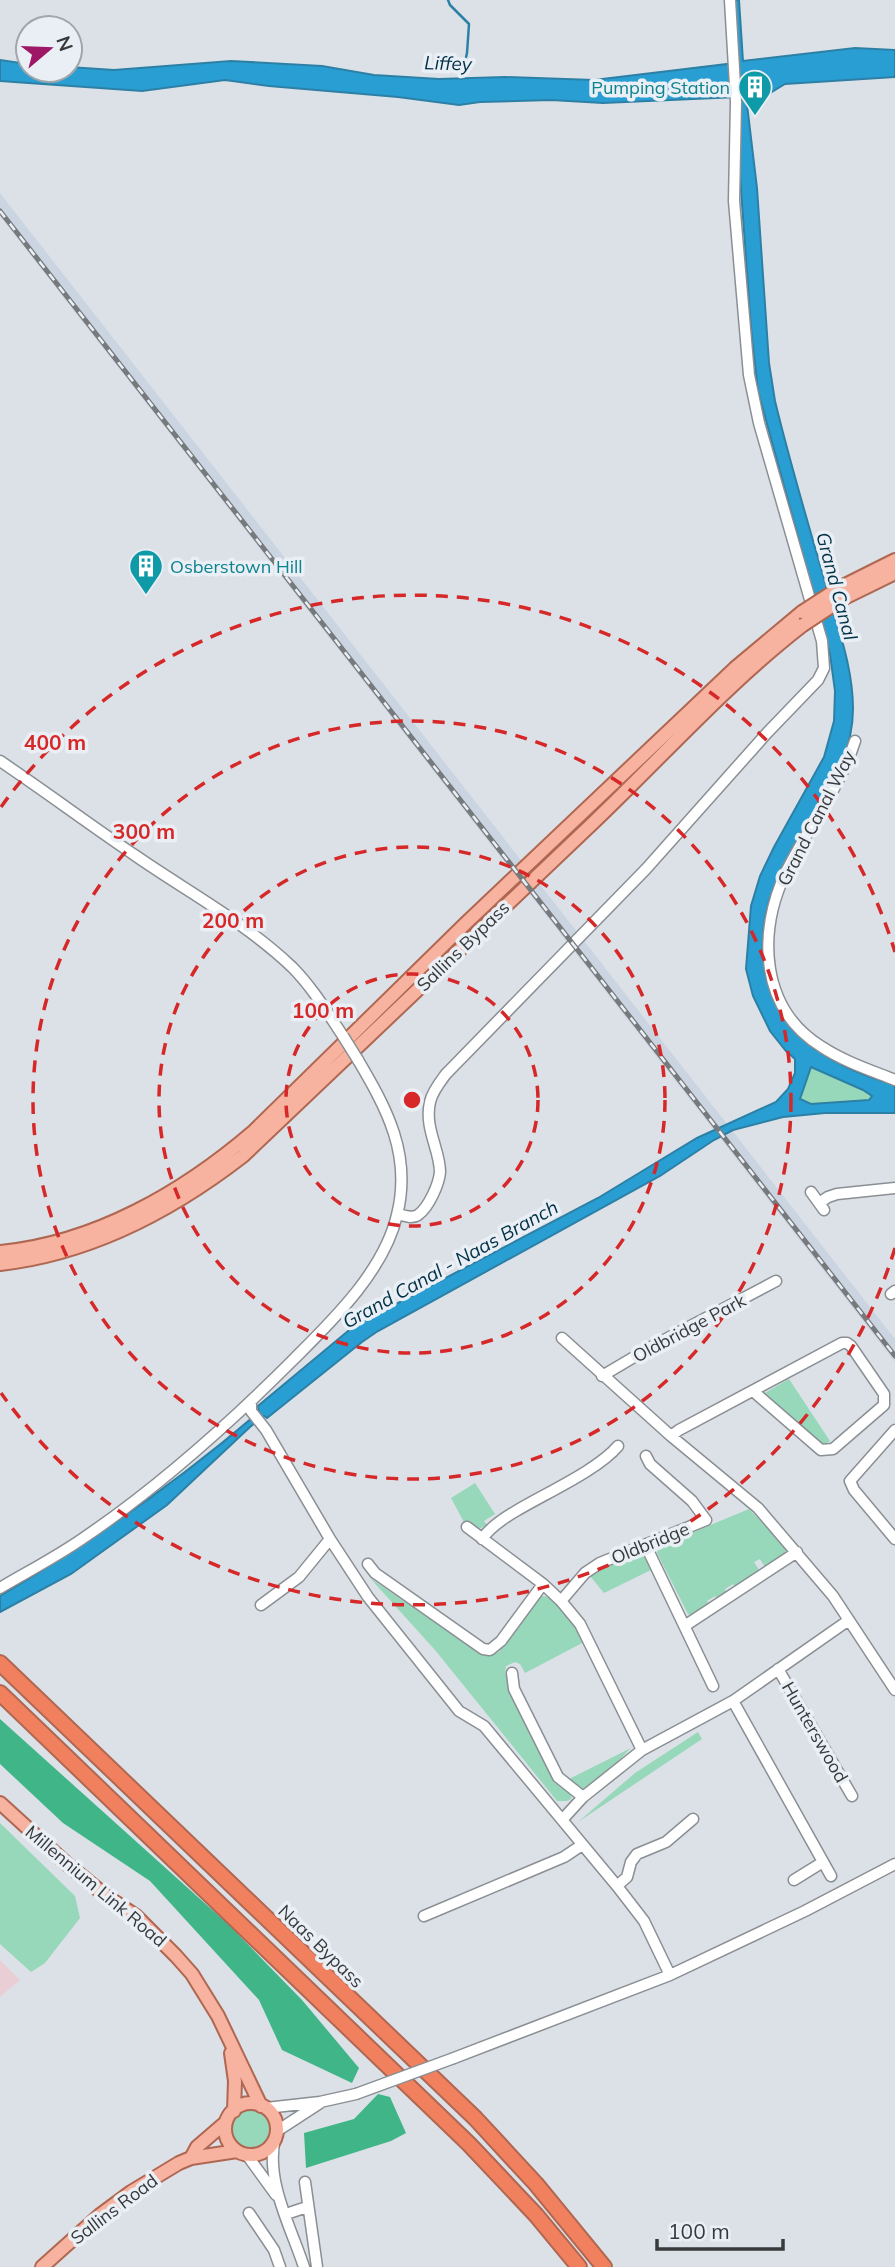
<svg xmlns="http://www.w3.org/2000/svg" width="895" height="2267" viewBox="0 0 895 2267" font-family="Mulish,sans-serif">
  <rect width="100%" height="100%" fill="#dce1e7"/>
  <path fill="#e9cfd5" d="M0,1960L20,1980L0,1997Z"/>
  <path fill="#cbd5e1" d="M0,193L895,1339V1362L0,216Z"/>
  <path fill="#96d8b9" d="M811,1067L863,1090L873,1096L869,1100L811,1104L800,1099Z
    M789,1379L830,1441L823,1446L763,1394Z
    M475,1483L495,1514L484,1521L487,1525L479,1529L469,1521L465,1524L451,1498Z
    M749,1509L788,1549V1555L766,1569L760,1559L754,1562L761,1573L736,1589L733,1584L725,1589L727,1594L718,1600L715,1596L707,1601L709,1606L694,1617L688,1614L657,1553L660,1546Z
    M638,1554L644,1557L651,1570L604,1593L590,1576L597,1570Z
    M370,1578L453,1635L483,1654L490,1656L499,1652L541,1596C557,1595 579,1627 586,1641L525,1673L520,1664L515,1662L506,1666L505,1673L560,1787L572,1792L571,1799L567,1801H557L435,1650Z
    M698,1732L702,1739L578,1822L635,1773Z
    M631,1748C616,1763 603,1780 583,1789L567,1780Z
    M0,1823L75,1896L80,1918L45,1963L31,1972L0,1944Z
    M230 2130a21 21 0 1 1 42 0a21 21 0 1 1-42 0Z"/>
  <path fill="#40b688" d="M0,1719L229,1925L302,2000L359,2068L352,2083L282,2050L259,2000L150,1881L63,1823L0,1764Z
    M378,2094L390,2097L406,2133L391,2141L306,2168L304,2133L354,2119Z"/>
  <path fill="#299ed3" stroke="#2d80a5" stroke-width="2" fill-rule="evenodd" d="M732,0H739L743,61L855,48L895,50V77L785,84L770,93L746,96L757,188L769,363L775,401C790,463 808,524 826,585C837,626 853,666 853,709C853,770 808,820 781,872C768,897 761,926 763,954C767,1031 828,1066 895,1085V1113H825L783,1117L733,1130L714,1140L660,1176L378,1331L362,1342L267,1418L264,1416L250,1427L167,1505L71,1574L0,1612V1596C91,1542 179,1481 259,1412L258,1406L354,1326L598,1198L697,1138L776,1102L788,1089L795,1073V1059L786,1051L770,1031L753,996L746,969L751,906L760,876L774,847L824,757L834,721L835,691L830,654L758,391L751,328L739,162L738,97L603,103L551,100L480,102L459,105L398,97L269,86L225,80L142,91L0,81V60L28,64V70H70V67L114,70L231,61L322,66L374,75L439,79L505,77L594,80L735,63ZM811,1067L863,1090L872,1096L869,1100L811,1104L800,1099Z"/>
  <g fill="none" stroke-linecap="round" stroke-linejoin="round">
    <path stroke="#2d80a5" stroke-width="2.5" d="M448,0L450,5L469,24L467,53L461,79"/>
    <g stroke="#8a8f94" stroke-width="13">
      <path id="minor" d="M855,741C840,788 808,827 786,872C757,933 760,1009 822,1047C845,1062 870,1070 895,1080
        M0,761C46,792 90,825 136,856C188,892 246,923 292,967C312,987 327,1012 343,1036
        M811,1192L824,1210
        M819,1203L828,1197L837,1194L895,1188
        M398,1214C405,1216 412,1219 418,1215C429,1207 439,1184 440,1172C440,1150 424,1128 430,1102C432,1092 440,1082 446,1074L646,869L767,733L818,680L824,668L822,641L759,423L749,375L734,201L736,102L730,0
        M891,1294L895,1291
        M562,1338L671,1436L758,1508L833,1596L895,1690
        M602,1376L651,1347L776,1281
        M251,1404V1411L266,1430L330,1539L368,1597L459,1711L484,1726L617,1886L644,1921L670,1975
        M895,1430L850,1481L854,1490L895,1539
        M671,1436L679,1430L842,1343H847L851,1346L884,1394V1405L833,1449L821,1450L753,1391
        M467,1527L543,1584L561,1601L580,1624L642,1750
        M482,1539C490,1527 504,1518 516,1511C544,1494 598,1470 618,1446
        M646,1546L713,1686
        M368,1564L375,1573L483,1649L490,1650L501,1641L543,1584
        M0,1588C27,1572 56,1557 82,1539C159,1487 228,1425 293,1360C333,1320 384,1271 397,1215C412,1155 387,1109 358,1060
        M561,1601L585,1573L600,1563L706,1520L692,1501L650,1464L646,1456
        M261,1605L299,1577L330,1539
        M686,1625L797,1552
        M778,1669L852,1796
        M512,1673L514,1689L558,1777L583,1797
        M733,1701L831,1876
        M562,1820L583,1797L642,1750L733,1701L849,1620
        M794,1880L823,1862
        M617,1886L627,1877L631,1862L637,1854L666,1842L693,1819
        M424,1916L564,1857L582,1845
        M454,2058L670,1975L805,1911L895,1864
        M266,2108L320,2102L356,2094
        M277,2131L320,2103
        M275,2138C265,2181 291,2227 304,2267
        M247,2155L276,2195
        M305,2182L317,2267
        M249,2213L274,2250L280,2267
        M286,2214L307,2207"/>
    </g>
    <g stroke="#b06752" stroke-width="16">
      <path id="major" d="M839,588L895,560
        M844,598L895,573
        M0,1252C95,1243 183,1192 254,1131L465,924L735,668L802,612
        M0,1264C90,1254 172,1211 243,1156C361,1045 478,933 595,821C664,755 728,683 803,625
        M0,1803L67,1864L106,1896L136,1916L176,1956L192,1974L218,2016L261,2106
        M231,2053L235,2081L234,2111
        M225 2129a26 26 0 1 1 52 0a26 26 0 1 1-52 0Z
        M191,2158L197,2147L226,2122
        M42,2267L100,2215L131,2192L179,2163L191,2158L237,2151"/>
    </g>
    <g stroke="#b06752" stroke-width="18">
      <path id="highway" d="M0,1663L475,2118L536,2184L604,2267
        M0,1693L469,2144L536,2215L579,2267"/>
    </g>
    <use href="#minor" stroke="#fff" stroke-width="10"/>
    <use href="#major" stroke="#f7b39f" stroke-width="12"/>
    <use href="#highway" stroke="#f1805f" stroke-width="14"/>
    <g stroke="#777a7d" stroke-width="5">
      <path id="rail" d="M0,211L895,1356"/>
    </g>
    <use href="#rail" stroke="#e9eff4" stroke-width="2.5" stroke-dasharray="8" stroke-linecap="butt"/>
    <g stroke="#8a8f94" stroke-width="13" stroke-linecap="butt">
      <path id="minor-bridge" d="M343,1036L358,1060
        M356,2094L454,2058"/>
    </g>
    <g stroke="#b06752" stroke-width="16" stroke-linecap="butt">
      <path id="major-bridge" d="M802,612L839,588
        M803,625L844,598"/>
    </g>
    <use href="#minor-bridge" stroke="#fff" stroke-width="10"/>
    <use href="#major-bridge" stroke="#f7b39f" stroke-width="12"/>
  </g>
  <g fill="none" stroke="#d62828" stroke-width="3.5" stroke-dasharray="12 9">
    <circle cx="412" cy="1100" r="126"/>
    <circle cx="412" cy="1100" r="253"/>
    <circle cx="412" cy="1100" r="379"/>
    <path d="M895 1248A505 505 0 0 1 1 1393M1 807A505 505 0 0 1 895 952"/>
  </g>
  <defs>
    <g id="building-pin" transform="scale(1.75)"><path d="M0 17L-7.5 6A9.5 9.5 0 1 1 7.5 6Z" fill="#0f9aa8" stroke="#e9eff4"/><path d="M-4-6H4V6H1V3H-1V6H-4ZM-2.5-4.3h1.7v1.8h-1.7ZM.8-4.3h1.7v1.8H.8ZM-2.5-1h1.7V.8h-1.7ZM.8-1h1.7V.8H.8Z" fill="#fff"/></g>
  </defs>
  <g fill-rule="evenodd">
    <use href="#building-pin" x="755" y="87"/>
    <use href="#building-pin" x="146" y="566"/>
  </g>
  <g text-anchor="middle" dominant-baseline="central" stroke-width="7" stroke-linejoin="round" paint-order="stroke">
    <g font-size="18" fill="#0d838f" stroke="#e9eff4" text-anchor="end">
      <text x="730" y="87">Pumping Station</text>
      <text x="170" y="566" text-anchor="start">Osberstown Hill</text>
    </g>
    <g font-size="18" fill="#37393b" stroke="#e9eff4">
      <text transform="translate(816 818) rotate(-63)">Grand Canal Way</text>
      <text transform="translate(463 946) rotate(-44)">Sallins Bypass</text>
      <text transform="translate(689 1328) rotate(-28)">Oldbridge Park</text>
      <text transform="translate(650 1543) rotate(-22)">Oldbridge</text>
      <text transform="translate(815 1732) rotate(60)">Hunterswood</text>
      <text transform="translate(96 1886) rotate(40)">Millennium Link Road</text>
      <text transform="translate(321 1946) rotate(44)">Naas Bypass</text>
      <text transform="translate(114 2209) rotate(-37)">Sallins Road</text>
    </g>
    <g font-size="19" font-style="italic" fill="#003147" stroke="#e9eff4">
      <text transform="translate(448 63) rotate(2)">Liffey</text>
      <text transform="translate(837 586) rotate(75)">Grand Canal</text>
      <text transform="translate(450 1264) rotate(-29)">Grand Canal - Naas Branch</text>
    </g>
  </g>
  <circle cx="412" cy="1100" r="10" fill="#d62828" stroke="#e9eff4" stroke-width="3.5"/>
  <g font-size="21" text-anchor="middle" font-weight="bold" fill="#d62828" stroke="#e9eff4" stroke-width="7" stroke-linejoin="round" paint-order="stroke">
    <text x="55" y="750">400 m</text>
    <text x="144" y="839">300 m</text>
    <text x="233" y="928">200 m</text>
    <text x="323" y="1018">100 m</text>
  </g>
  <g transform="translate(49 49) rotate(71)"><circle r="33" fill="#e9eff4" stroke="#a2a6aa" stroke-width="2"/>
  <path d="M0-5L12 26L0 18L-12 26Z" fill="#9e1766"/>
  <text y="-10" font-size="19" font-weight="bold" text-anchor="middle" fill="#37393b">N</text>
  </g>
  <path d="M657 2239v10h126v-10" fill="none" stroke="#37393b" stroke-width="3.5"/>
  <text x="668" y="2239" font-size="21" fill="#37393b" stroke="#e9eff4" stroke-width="5" paint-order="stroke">100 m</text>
</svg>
